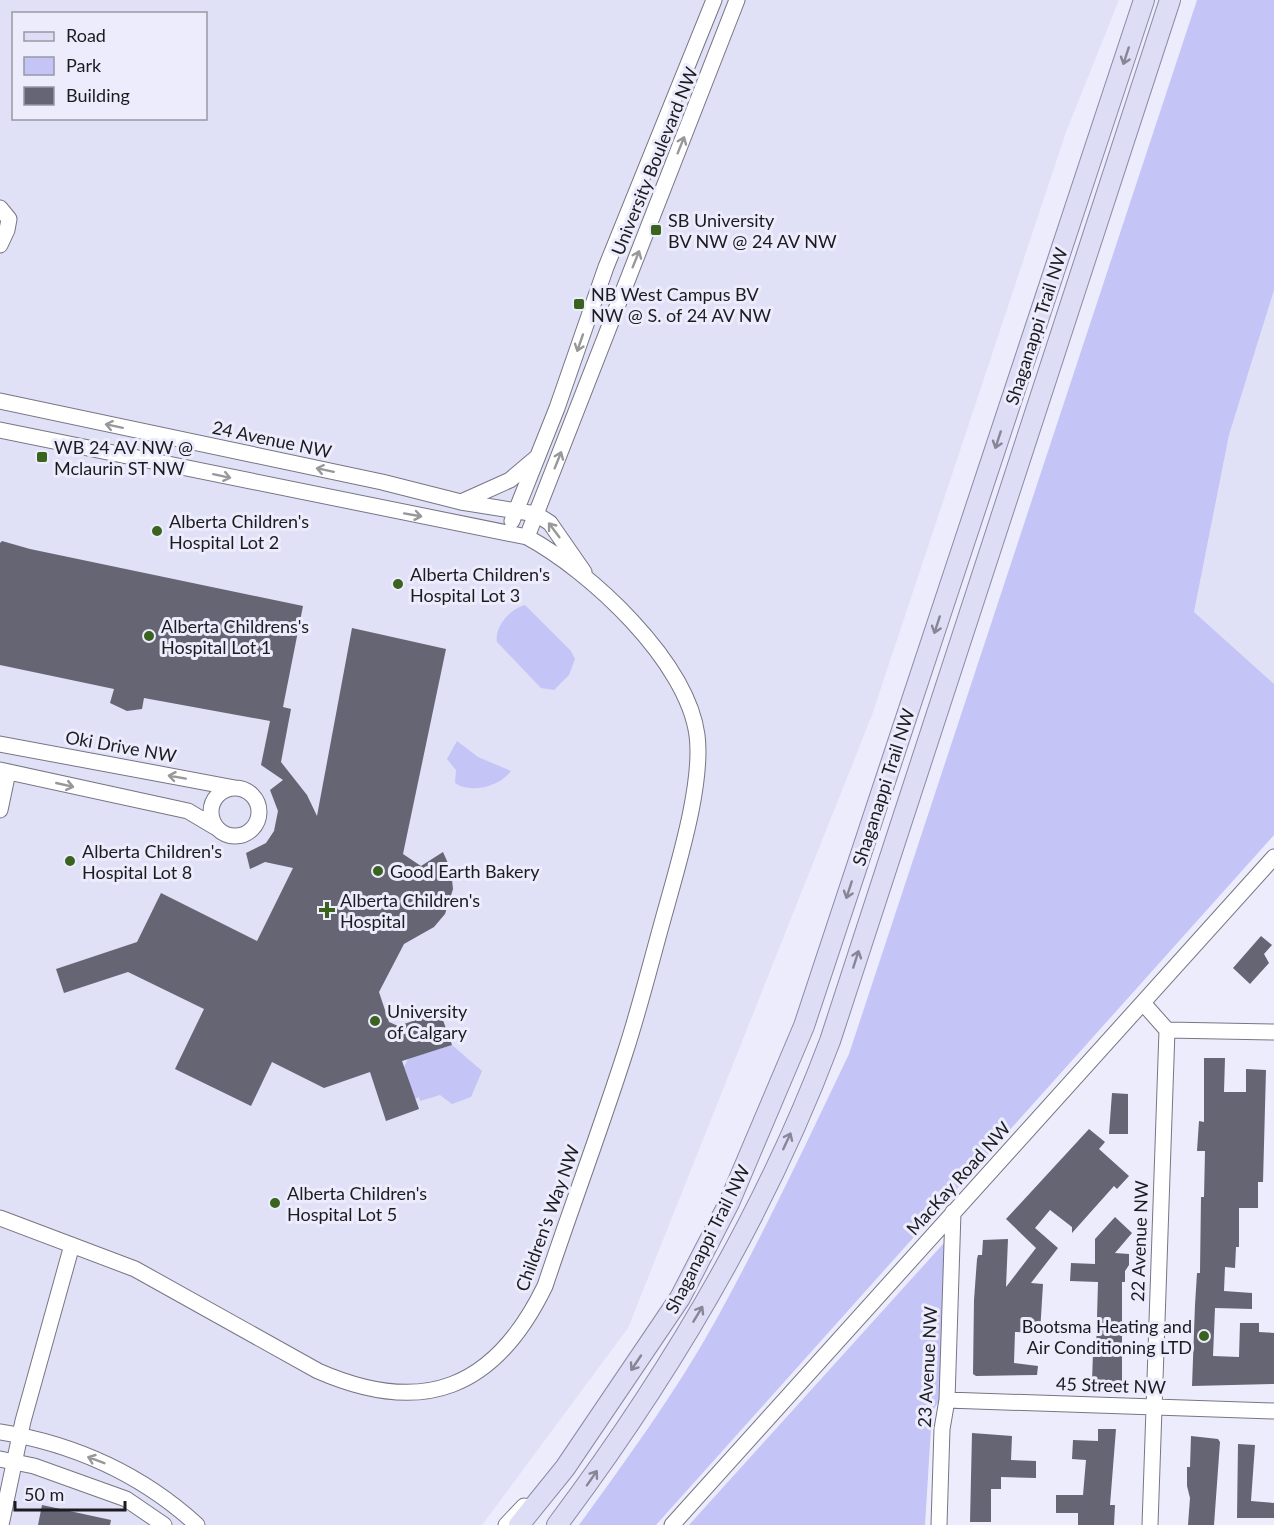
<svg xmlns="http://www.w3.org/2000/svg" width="1274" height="1525" viewBox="0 0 1274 1525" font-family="Lato,sans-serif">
  <rect width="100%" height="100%" fill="#ececfc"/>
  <path fill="#e0e0f7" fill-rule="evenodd" d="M0,0H1119L1066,132L872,715L628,1328L482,1525H0ZM14,14H206V118H14Z
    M1274,290V684L1194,612L1229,435Z"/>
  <path fill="#c4c4f6" d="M1197,0H1274V290L1229,435L1194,612L1274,684V835L656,1525H579C627,1459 676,1392 716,1320C764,1233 806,1144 849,1054Z
    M525,605L571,651L575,659L569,675L554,690L541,688L497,642C494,627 511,608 525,605Z
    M457,741L478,757L511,771C499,787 471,794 455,783L456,770L447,759Z
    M452,1045L482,1071L471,1097L452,1104L440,1095L420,1101L419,1097L415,1099L404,1067L408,1059Z
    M944,1243L939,1401L932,1412L925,1525H689Z"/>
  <path fill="#656573" d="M2,541L30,549L303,606L283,707L291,709L281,762L307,795L317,816L352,628L446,649L403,854L421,866L443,852L451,870L453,889L445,914L434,927L404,944L379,992L389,1022L398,1026L440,1012L452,1045L402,1061L419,1109L386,1121L370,1072L324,1088L272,1062L251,1106L175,1069L204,1009L128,972L64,993L56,969L137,942L161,893L257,941L293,868L265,862L250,869L246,853L266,843L274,831L278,811L270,790L283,780L261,765L270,721L144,698L142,709L127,711L110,703L114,689L0,665V543Z
    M1261,936L1272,945L1264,954L1269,963L1250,984L1233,968Z
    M1204,1058H1225L1224,1092H1246V1069L1266,1070L1263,1182H1258V1208H1239V1247H1236L1235,1268L1225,1267L1224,1291L1252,1293V1309L1215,1308L1213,1356L1239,1357L1240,1323H1259V1332L1274,1333V1384L1192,1386L1195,1305L1197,1273H1200L1201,1197H1204L1205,1151H1197L1199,1121L1204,1122Z
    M1112,1093L1128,1094V1134H1109Z
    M1089,1129L1105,1142L1099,1149L1129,1176L1117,1189L1114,1186L1072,1233V1227L1050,1210L1035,1228L1058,1248L1031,1283L1043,1284L1040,1333L1015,1332L1014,1363L1038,1366L1037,1375L976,1376L973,1374L974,1300L977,1259L978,1255H982L983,1240L1008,1239L1006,1287L1036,1248L1006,1219Z
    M1115,1217L1132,1233L1115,1253L1129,1254V1265L1125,1271V1282H1122V1382H1092L1093,1352H1096L1098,1282L1070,1281L1071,1263L1095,1264V1239Z
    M1098,1429H1116L1110,1505H1115L1114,1525H1078V1513H1056V1495H1083L1086,1460L1072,1459L1073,1440L1098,1441Z
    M972,1433L1012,1436L1011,1460L1036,1461V1478L1001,1477V1489H991V1522H970Z
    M1191,1436L1218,1439L1220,1442L1214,1525H1188L1190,1498L1187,1486V1467H1190Z
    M1238,1444L1255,1445L1251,1501L1274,1503V1518H1237Z
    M42,1505L111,1520L110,1525H38Z"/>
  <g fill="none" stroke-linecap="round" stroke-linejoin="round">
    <g stroke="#767684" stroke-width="17">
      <path id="minor" d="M0,208L9,219L7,230L0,245
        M0,401L382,482L461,502L536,514L550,523L584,572
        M0,430L527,537C590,571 687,661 697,735C703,782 680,858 667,905C653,954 641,1004 625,1053C600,1131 571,1208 545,1286C495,1389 423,1417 318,1371L135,1269L0,1218
        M461,502L510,480L536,458
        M512,521L557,408L606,267L714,0
        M527,537L737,0
        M0,744L235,788
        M0,770L188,811L215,827
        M211 812a24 24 0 1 1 48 0a24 24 0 1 1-48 0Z
        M0,810L8,772
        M1143,1003L1167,1030L1150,1525
        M1167,1030L1274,1032
        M947,1400L1274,1411
        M0,1432C74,1444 142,1475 197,1525
        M0,1459L34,1466L126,1499L164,1525
        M1,1525L23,1421L72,1245
        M506,1525L524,1506
        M672,1525L1274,857
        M939,1525L942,1429L947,1400L953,1212"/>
    </g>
    <g stroke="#8b8ba7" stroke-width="22">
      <path id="major" d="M519,1525L565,1468L680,1298L729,1203L804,1026L1144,0
        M557,1525C668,1377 765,1214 830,1041L1170,0"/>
    </g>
    <use href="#minor" stroke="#fff" stroke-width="15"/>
    <use href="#major" stroke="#ddddf6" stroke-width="20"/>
  </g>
  <defs><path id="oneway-shaft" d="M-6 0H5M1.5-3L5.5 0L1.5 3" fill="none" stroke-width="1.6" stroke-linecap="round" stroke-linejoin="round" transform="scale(1.5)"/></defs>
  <g stroke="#868696">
    <use href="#oneway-shaft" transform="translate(1126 56) rotate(108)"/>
    <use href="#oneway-shaft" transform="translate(998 440) rotate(108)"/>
    <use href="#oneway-shaft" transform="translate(937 625) rotate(108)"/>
    <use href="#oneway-shaft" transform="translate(849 890) rotate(108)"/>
    <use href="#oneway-shaft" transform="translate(856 959) rotate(-72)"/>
    <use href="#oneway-shaft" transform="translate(787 1141) rotate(-65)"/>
    <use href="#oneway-shaft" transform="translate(698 1314) rotate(-59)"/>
    <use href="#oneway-shaft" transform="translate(636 1363) rotate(124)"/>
    <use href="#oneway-shaft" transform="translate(592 1478) rotate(-55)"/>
  </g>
  <g stroke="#98989b">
    <use href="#oneway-shaft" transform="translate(681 145) rotate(-68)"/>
    <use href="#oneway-shaft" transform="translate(636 259) rotate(-68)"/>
    <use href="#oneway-shaft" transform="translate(580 343) rotate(109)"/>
    <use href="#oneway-shaft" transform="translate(114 426) rotate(-168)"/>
    <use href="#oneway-shaft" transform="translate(558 460) rotate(-68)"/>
    <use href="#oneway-shaft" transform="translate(325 470) rotate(-168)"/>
    <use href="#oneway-shaft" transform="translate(222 476) rotate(12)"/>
    <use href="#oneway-shaft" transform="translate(413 515) rotate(10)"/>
    <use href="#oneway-shaft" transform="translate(554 530) rotate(-127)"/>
    <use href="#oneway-shaft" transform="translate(177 777) rotate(-170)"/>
    <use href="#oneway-shaft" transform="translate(65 785) rotate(13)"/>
    <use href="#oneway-shaft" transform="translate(96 1460) rotate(-159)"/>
  </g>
  <g fill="#39631f" stroke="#ececfc" stroke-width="2">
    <rect x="650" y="224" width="12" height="12" rx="3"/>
    <rect x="573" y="298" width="12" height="12" rx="3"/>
    <rect x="36" y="451" width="12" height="12" rx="3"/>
    <circle cx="157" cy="531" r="6"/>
    <circle cx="398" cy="584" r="6"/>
    <circle cx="149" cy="636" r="6"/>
    <circle cx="70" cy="861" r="6"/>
    <circle cx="378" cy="871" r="6"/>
    <path d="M324 901h6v6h6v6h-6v6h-6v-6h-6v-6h6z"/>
    <circle cx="375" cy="1021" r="6"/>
    <circle cx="275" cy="1203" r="6"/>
    <circle cx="1204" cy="1336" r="6"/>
  </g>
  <g text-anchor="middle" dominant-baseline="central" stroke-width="6" stroke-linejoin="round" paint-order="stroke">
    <g font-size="18" fill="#1b1b20" stroke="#ececfc">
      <text transform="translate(654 161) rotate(-68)">University Boulevard NW</text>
      <text transform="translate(1036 326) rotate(-72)">Shaganappi Trail NW</text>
      <text transform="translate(272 439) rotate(12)">24 Avenue NW</text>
      <text transform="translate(121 746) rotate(10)">Oki Drive NW</text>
      <text transform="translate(883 787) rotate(-72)">Shaganappi Trail NW</text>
      <text transform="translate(958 1178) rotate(-48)">MacKay Road NW</text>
      <text transform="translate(547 1218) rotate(-70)">Children's Way NW</text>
      <text transform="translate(707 1239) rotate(-63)">Shaganappi Trail NW</text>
      <text transform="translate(1139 1241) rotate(-88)">22 Avenue NW</text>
      <text transform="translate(927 1367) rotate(-87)">23 Avenue NW</text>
      <text transform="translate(1111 1385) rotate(2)">45 Street NW</text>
    </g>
    <g font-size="18" fill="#1b1b20" stroke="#ececfc" text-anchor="start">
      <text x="668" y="220">SB University<tspan x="668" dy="21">BV NW @ 24 AV NW</tspan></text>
      <text x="591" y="294">NB West Campus BV<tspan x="591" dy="21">NW @ S. of 24 AV NW</tspan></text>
      <text x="54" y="447">WB 24 AV NW @<tspan x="54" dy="21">Mclaurin ST NW</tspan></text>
      <text x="169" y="521">Alberta Children's<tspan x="169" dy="21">Hospital Lot 2</tspan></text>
      <text x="410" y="574">Alberta Children's<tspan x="410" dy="21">Hospital Lot 3</tspan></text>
      <text x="161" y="626">Alberta Childrens's<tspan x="161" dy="21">Hospital Lot 1</tspan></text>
      <text x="82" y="851">Alberta Children's<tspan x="82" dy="21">Hospital Lot 8</tspan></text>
      <text x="390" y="871">Good Earth Bakery</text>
      <text x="340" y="900">Alberta Children's<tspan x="340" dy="21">Hospital</tspan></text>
      <text x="387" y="1011">University<tspan x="387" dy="21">of Calgary</tspan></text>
      <text x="287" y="1193">Alberta Children's<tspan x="287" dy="21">Hospital Lot 5</tspan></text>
      <text x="1192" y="1326" text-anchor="end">Bootsma Heating and<tspan x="1192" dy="21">Air Conditioning LTD</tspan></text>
    </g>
  </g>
  <rect x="12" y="12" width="195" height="108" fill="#ececfc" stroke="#9898a4" stroke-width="1.5"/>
  <rect x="24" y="32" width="30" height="9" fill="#ddddf6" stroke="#9898a4" stroke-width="1.5"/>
  <text x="66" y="42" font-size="18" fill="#1b1b20">Road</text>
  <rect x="24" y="57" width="30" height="18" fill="#c4c4f6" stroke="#9898a4" stroke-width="1.5"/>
  <text x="66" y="72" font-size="18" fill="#1b1b20">Park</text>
  <rect x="24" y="87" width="30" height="18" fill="#656573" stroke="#9898a4" stroke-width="1.5"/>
  <text x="66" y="102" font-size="18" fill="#1b1b20">Building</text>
  <path d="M15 1501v9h110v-9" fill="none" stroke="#1b1b20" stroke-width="3"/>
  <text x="24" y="1501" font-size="18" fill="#1b1b20" stroke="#ececfc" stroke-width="4.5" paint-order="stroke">50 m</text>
</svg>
